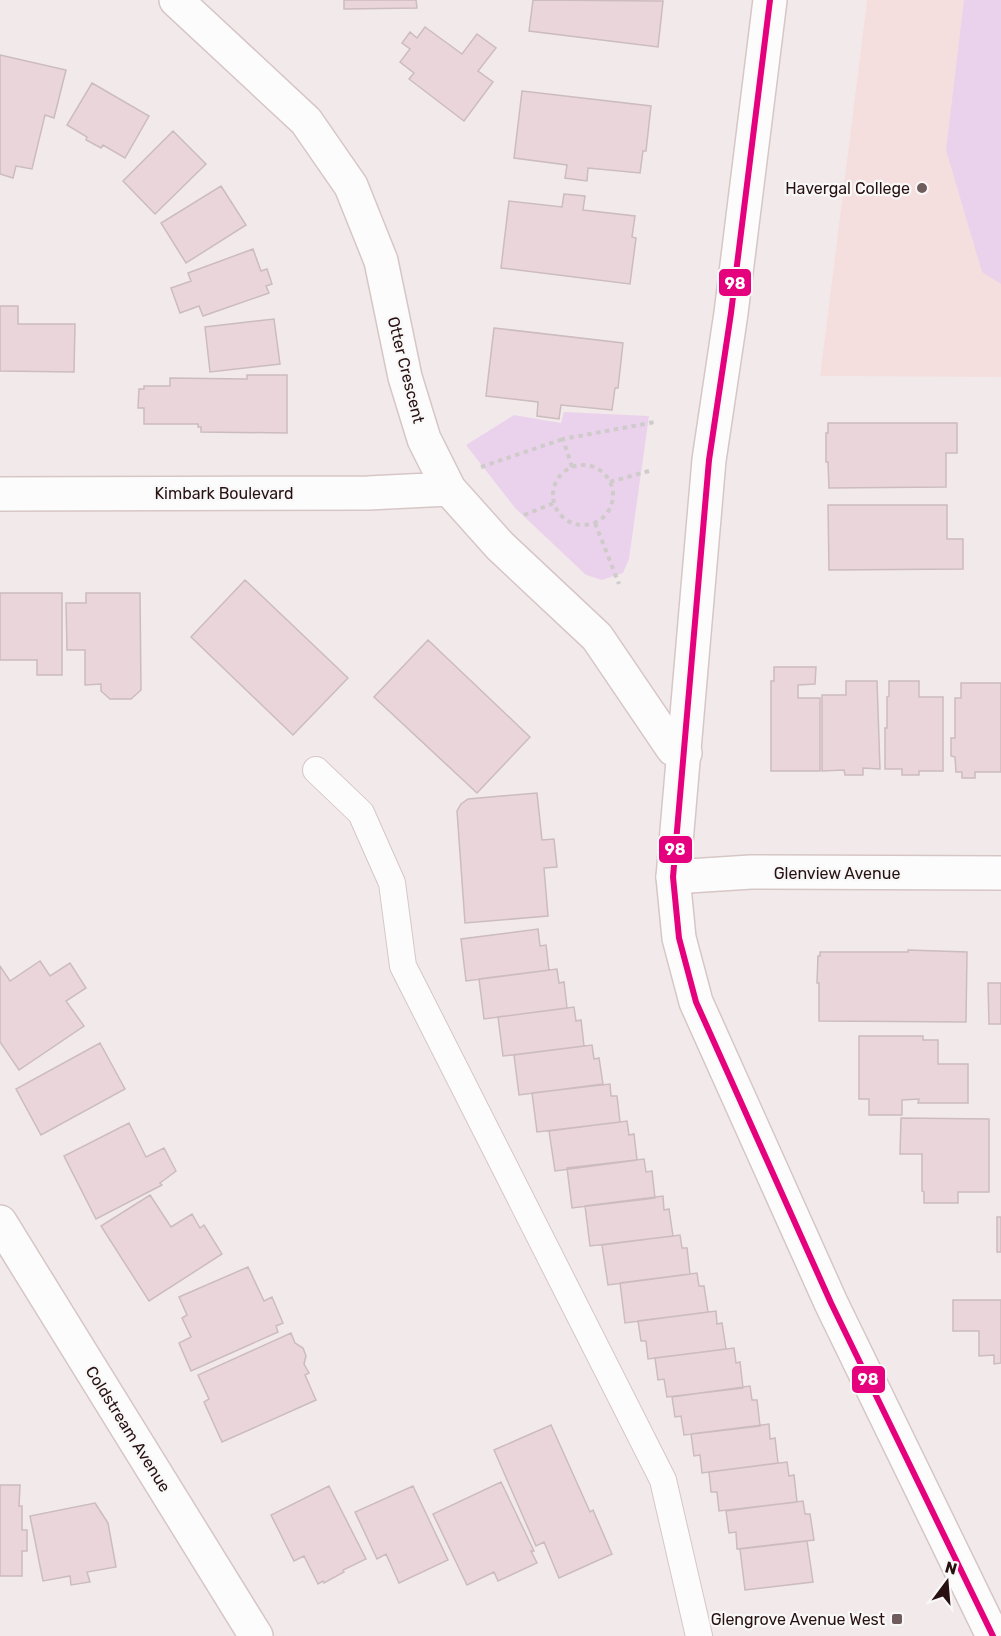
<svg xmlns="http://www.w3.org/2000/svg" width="1001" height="1636" viewBox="0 0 1001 1636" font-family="Rubik,sans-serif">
  <rect width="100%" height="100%" fill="#f2eaea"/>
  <path fill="#f5dfde" d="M867,0H1001V377L820,376Z"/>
  <path fill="#ebd2ec" d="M964,0H1001V284L982,272L946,150Z
    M564,412L649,416L629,559L623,573L602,580L586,575L515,508L466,445L514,415L561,423Z"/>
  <path fill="#e9d5da" stroke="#ccbbbf" stroke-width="1.5" d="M344,0H416L417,8L344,9Z
    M533,0L663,1L658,47L529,31Z
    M425,27L462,54L477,34L496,48L478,71L493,82L464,121L409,79L414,73L400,62L410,49L402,43L410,32L417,38Z
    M0,55L66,70L54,118L45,115L32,169L16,166L13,178L0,174Z
    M92,83L149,116L125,158L103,145L101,148L86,140L87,137L67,125Z
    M522,91L651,106L646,151H643L640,173L588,168L587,181L565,178L567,165L514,158Z
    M173,131L206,164L155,214L123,181Z
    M221,186L246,225L186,263L161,223Z
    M564,194L585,196L583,210L635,216L632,237L636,238L630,284L501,268L509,201L562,207Z
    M253,249L261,271L267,269L272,284L266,286L269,293L203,316L199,306L180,313L171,288L191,281L188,273Z
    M0,306H18V324H75L74,372L0,371Z
    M274,319L280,364L210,372L205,327Z
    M494,328L623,343L618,388H615L612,410L561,405L559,419L537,416L538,402L486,396Z
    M247,375H287V433L201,432V427H198V424H144V408H138L139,389H144V386H170V378L247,379Z
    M828,423H957V453H946V487L829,488L828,462H826V433H828Z
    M828,505H947V539H963V569L829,570Z
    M245,580L348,678L293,735L191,637Z
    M0,593H62V675H37V660H0Z
    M86,593H140L141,690L131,699H110L101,691V684L85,685V650H67L66,603H86Z
    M428,640L530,737L477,793L374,697Z
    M774,667H816L815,684L798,685V698H820V771H771V681H774Z
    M846,681H877L880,769L863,768V775H845L844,770L822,771V695H846Z
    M889,681H919V697H943V771H919V775H902V769H885V728H887V697L889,696Z
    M961,683H1001V772H975V778H962V772H956L955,757L951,756V738H955V698H961Z
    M537,793L542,840L554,839L557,867L544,868L548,916L465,923L457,811L461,804L468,799Z
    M538,929L540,946L546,945L549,970L466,981L461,939Z
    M908,950L967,952L966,1022L819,1021V983H817L818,956H820V952H908Z
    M40,961L50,976L70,963L86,988L66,1001L84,1026L19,1070L0,1042V966L10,981Z
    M557,969L559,983L564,982L567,1008L484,1019L479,979Z
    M988,983H1001V1024H989Z
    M574,1007L576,1021L581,1020L584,1046L503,1056L498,1017Z
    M859,1036H923V1040H938V1064H968V1103H918L919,1099L902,1100V1115H869V1099H859Z
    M100,1043L125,1089L41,1135L16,1089Z
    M592,1045L594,1059L599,1058L603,1084L519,1095L514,1055Z
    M610,1084L611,1096H617L620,1122L537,1132L532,1093Z
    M901,1118L989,1119V1192H958V1203H924V1192L922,1191V1154H900Z
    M627,1121L629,1135L634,1134L637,1160L555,1171L549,1131Z
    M129,1123L146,1157L164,1148L176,1171L160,1183L162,1185L96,1219L64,1156Z
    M644,1159L646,1172L652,1171L655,1198L572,1208L567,1168Z
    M150,1195L171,1227L192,1214L200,1228L204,1225L222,1254L149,1301L101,1226Z
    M663,1196L664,1210L669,1209L673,1236L590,1246L585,1206Z
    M997,1217H1001V1252H997Z
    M680,1235L682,1248H687L690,1274L608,1285L602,1245Z
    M248,1267L264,1301L272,1297L283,1323L276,1326L278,1332L191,1371L179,1343L191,1337L182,1318L187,1315L179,1297Z
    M697,1273L699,1286H704L708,1312L625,1323L620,1283Z
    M953,1300H1001V1363L994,1364V1355L979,1356V1331H953Z
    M716,1311L717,1324L722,1323L726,1349L648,1359L646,1341H641L638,1321Z
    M291,1333L295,1343L303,1348L306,1356L304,1364L309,1373L305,1375L316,1400L222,1442L204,1402L209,1399L198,1375Z
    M734,1348L736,1363L740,1362L743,1388L667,1397L664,1379L658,1380L655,1358Z
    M750,1386L752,1400H757L760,1426L684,1435L681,1416L675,1417L672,1397Z
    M769,1424L770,1439L775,1438L778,1463L702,1473L700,1455L694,1456L691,1434Z
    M551,1425L590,1512L593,1510L612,1554L559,1578L544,1542L536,1546L494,1450Z
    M787,1462L789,1476L794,1475L797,1502L719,1511L717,1492H711L709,1472Z
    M501,1482L534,1551H531L537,1563L498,1581L494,1572L467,1585L433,1514Z
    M0,1485H20L19,1506H22V1530H27V1551H22V1576H0Z
    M329,1486L366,1559L343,1570L344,1572L324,1583L323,1581L318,1584L304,1556L294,1561L271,1515Z
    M413,1486L448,1560L399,1583L386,1554L377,1559L355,1512Z
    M803,1501L805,1514H810L814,1540L737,1549L736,1532L729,1533L726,1511Z
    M95,1503L108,1523L116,1567L87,1572L90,1582L71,1585L70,1576L43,1581L30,1516Z
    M807,1541L813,1582L745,1590L740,1549Z"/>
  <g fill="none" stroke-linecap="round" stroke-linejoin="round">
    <g stroke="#d7c6c6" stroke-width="28">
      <path id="service" d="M316,770L361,813L392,883L403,966L663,1480L699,1636"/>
    </g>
    <g stroke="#d7c6c6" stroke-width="36">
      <path id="minor" d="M176,0L306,121L351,186L381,261L405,377L424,439L449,489L500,546L597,637L673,749L685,753
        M0,494L368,493L449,489
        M673,877L751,872L1001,873
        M0,1222L256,1636"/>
    </g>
    <g stroke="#d7c6c6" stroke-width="36">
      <path id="secondary" d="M770,0L731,313L709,460L673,877L679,938L696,1002L831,1303L993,1636"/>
    </g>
    <path stroke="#cfcbcb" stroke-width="4" stroke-dasharray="4.5 4.5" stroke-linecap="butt" d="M553 495a30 30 0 1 1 60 0a30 30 0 1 1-60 0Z
      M481,467L563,439
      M572,467L563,439L655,422
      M610,482L649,471
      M524,515L554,503
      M595,523L619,584"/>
    <use href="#service" stroke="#fdfcfc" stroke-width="26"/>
    <use href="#minor" stroke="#fdfcfc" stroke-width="33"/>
    <use href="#secondary" stroke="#fdfcfc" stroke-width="33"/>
    <g stroke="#f8f8f8" stroke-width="10">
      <path id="bus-1" d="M770,0L731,313L709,460L673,877L679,938L696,1002L831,1303L993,1636"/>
    </g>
    <use href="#bus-1" stroke="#e5007d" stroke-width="6"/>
  </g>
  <g fill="#6f5d5d" stroke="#f8f8f8" stroke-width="2">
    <circle cx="922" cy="188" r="6"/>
    <rect x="891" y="1613" width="12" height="12" rx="3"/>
  </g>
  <g text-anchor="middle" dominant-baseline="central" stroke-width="4.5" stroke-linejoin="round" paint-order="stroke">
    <g font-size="16" fill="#291111" stroke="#f8f8f8" text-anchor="end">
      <text x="910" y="188">Havergal College</text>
      <text x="885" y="1619">Glengrove Avenue West</text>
    </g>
    <g font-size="16" fill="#291111" stroke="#f8f8f8">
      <text transform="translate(406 370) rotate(76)">Otter Crescent</text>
      <text x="224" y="493">Kimbark Boulevard</text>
      <text x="837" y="873">Glenview Avenue</text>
      <text transform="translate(128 1429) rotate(58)">Coldstream Avenue</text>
    </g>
  </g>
  <g stroke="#f8f8f8" stroke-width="2">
    <rect x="718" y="268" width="34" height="29" rx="6" fill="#e5007d"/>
    <rect x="658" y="835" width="35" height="29" rx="6" fill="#e5007d"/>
    <rect x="851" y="1365" width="35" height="29" rx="6" fill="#e5007d"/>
  </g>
  <g font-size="16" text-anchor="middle" font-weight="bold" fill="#fff">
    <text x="735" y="289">98</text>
    <text x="675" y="855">98</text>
    <text x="868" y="1385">98</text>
  </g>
  <g transform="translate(947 1582) rotate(16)" stroke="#f8f8f8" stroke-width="4.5" paint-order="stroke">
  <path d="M0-4.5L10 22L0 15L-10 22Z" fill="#291111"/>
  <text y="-9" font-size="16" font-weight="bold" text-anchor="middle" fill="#291111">N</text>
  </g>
</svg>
